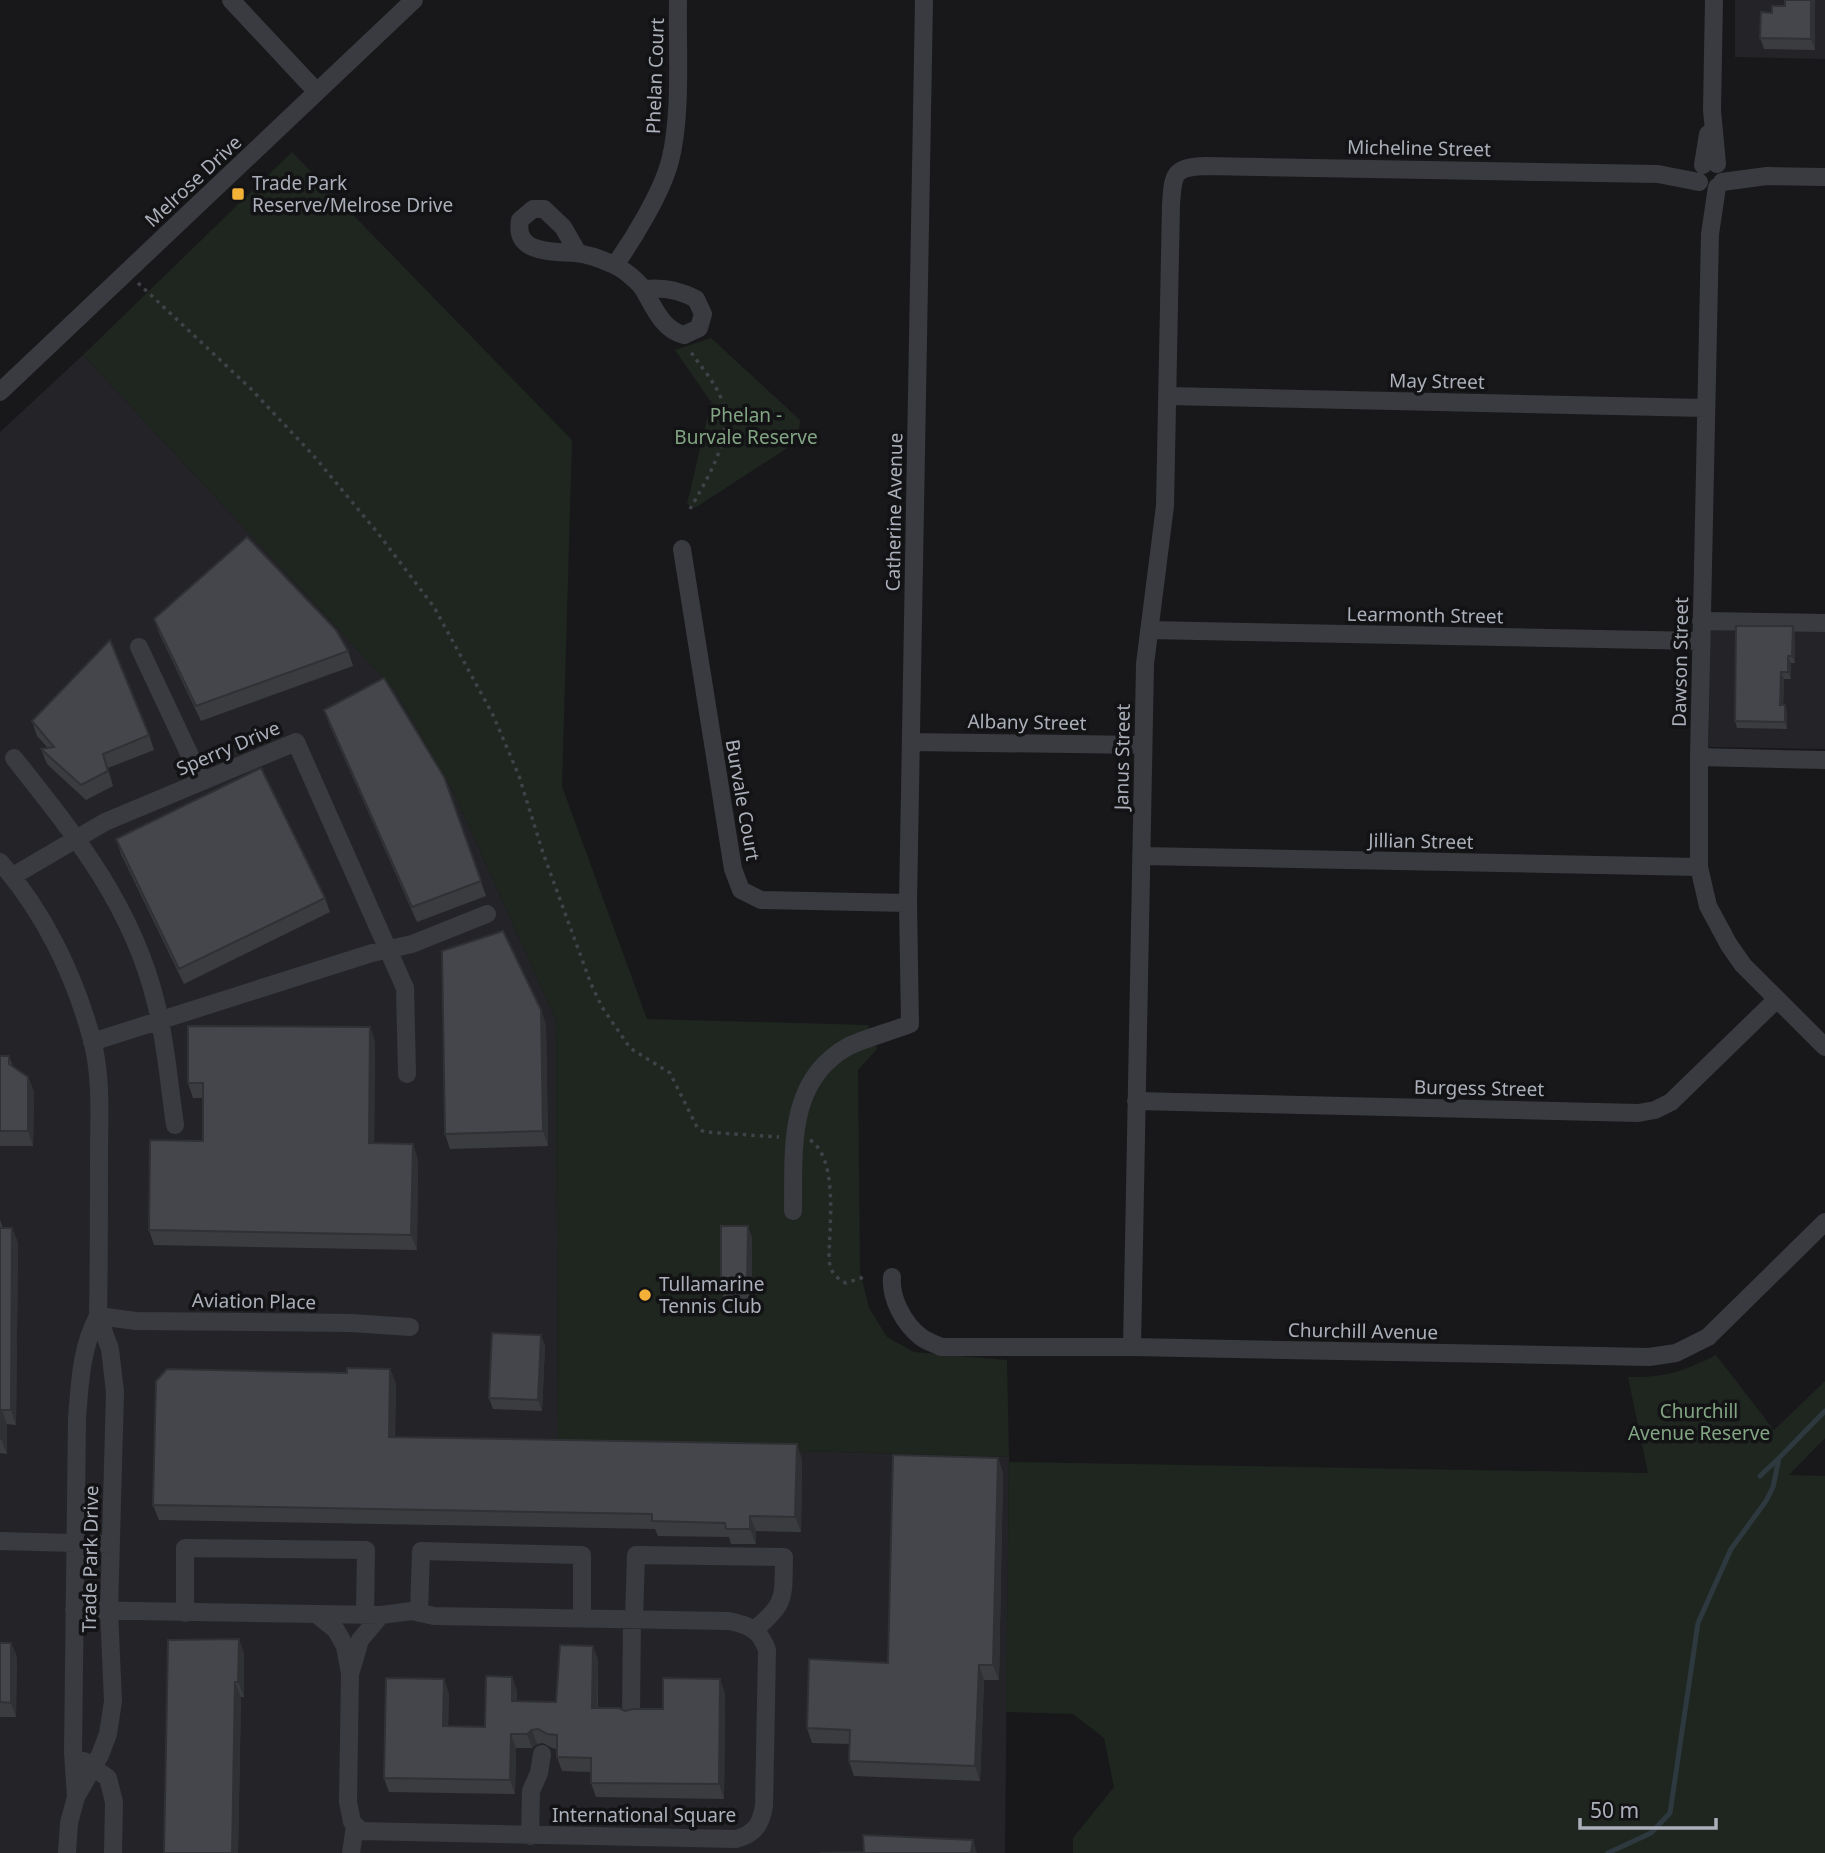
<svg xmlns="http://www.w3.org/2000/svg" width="1825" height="1853" viewBox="0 0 1825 1853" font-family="'Noto Sans',sans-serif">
  <rect width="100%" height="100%" fill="#18181b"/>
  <path fill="#242428" d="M1735,0H1825V59L1735,57Z
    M83,355L395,690L453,791L556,1020L558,1444L1009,1457L1005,1853H0V432Z
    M1710,612L1825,614V749L1709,747Z"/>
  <path fill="#1e261f" d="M292,152L572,440L562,786L647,1019L868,1025L877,1049L858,1070L860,1271L869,1308L887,1337L914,1352L1007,1360L1009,1457L558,1444L556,1020L453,791L395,690L83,355Z
    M711,338L800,420L798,441L695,508L687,504L711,402L675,350Z
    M1716,1355L1774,1430L1825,1381V1438L1789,1475L1825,1476V1853H1073V1838L1114,1787L1104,1738L1073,1714L1006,1712L1009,1462L1648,1473L1628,1377C1664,1378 1685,1371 1716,1355Z"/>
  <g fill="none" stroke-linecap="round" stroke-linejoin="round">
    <path stroke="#2e383f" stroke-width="5" d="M1760,1476L1778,1459
      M1608,1853L1651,1833L1670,1813L1698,1623L1731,1549L1766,1501L1773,1487L1779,1458L1825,1411"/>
    <path stroke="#3f4247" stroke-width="3.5" stroke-dasharray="3.5 5" stroke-linecap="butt" d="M138,283L250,388L313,455L377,532L434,607L493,715L519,776L543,853L591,984L602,1007L630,1048L670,1073L697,1127L704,1132L779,1137
      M690,509C707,479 736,434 721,398C714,381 701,367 691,352
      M810,1140C839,1159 829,1228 829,1259C830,1271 835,1278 846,1283L864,1277"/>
    <path stroke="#393b40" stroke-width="18" d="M231,0L317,92
      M1714,0L1712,110L1717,164
      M1703,165L1708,134
      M1722,182L1767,176L1825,177
      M1717,187L1710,234L1699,757V867L1708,906L1729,945L1743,965L1825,1047
      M578,253L563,227L544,209H533L520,220C514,254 551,251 575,253C587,254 601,259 612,264C622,268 640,282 645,292C654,308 663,330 684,335L699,328L703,314L696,299C680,290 662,287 644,289
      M615,265C634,238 662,192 670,161C682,115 677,48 678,0
      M0,392L414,0
      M1167,396L1705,408
      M682,549L733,869L741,890L761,900L908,903
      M1701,621L1825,623
      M1149,630L1701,641
      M139,647L202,781
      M911,742L1143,745
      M1699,757L1825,760
      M14,758C75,835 132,905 156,1003C166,1042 169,1084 175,1125
      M1141,856L1699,867
      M0,862C44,912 75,976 92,1040C102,1077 99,1118 99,1156C99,1210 99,1263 98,1316L110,1349L115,1392L109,1611L113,1701L108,1734L100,1755L76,1797L69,1823L67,1853
      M13,876L105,822L296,742L405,988L407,1074
      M92,1042L372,953L412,944L487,914
      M1136,1101L1638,1113L1655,1110L1671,1102L1777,999
      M793,1211C794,1151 786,1080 849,1046C868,1037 890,1032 910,1024L908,903L924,0
      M892,1277C890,1298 904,1324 921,1337C926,1341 935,1344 941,1347H1132L1649,1357L1676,1353L1708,1337L1825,1222
      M98,1316L136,1321L351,1323L410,1327
      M1132,1347L1145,664L1165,506L1171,205C1173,174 1173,167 1206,166L1658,174L1699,182
      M0,1541L111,1544
      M74,1610L381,1615L412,1611L434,1616L729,1621C748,1625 760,1629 767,1650L764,1806C761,1824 755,1834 736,1839L361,1831L352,1822L348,1802L350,1674L345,1646L336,1630L316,1614
      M185,1613V1548L366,1550L365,1615
      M419,1613L421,1551L582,1555V1618
      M634,1619L636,1555L784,1557C783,1598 787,1603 754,1630
      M351,1671L360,1640L381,1615
      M631,1714L632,1619
      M84,1761L108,1778L114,1802L113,1853
      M76,1797L73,1753L77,1418C80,1382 81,1348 98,1316
      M530,1836L531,1791L539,1773L542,1754
      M351,1853L355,1826"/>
  </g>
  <path fill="#3b3c40" d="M1785,0H1815V50L1764,49L1760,38L1772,13L1785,6Z
    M154,619L348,651L353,666L201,721L159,633Z
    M1795,634V663H1791V679H1784L1783,705H1785L1787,713V729L1737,728L1735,721Z
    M324,710L444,777L486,896L417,922L329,724Z
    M32,721L149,735L154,750L108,768L113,786L86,800L47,764L41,749L48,748L37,736Z
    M116,839L325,898L330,912L184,984L121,854Z
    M541,1010L546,1025L548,1146L450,1149L445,1134Z
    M370,1027L375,1042L374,1144L418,1159L417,1250L154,1245L149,1230L203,1141V1098H193L188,1083Z
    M0,1056H9L13,1067L28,1077L34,1092L33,1146H0Z
    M0,1220L3,1228H12L18,1243L16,1425L7,1424V1454L0,1453Z
    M752,1237V1302L725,1301L721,1290Z
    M541,1335L545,1346L542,1411L493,1409L489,1398Z
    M390,1369L396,1384L395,1437L802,1459L801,1532L756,1531V1544H731L729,1537L658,1536L655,1529L159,1520L153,1505L347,1373Z
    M998,1458L1003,1473L999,1680H984L980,1781L854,1776L849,1761L850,1744L812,1743L807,1728L888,1663Z
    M239,1639L244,1654V1697H241L238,1853H164Z
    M0,1643H11L17,1657L16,1717H0Z
    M593,1646L598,1660V1708L625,1711L663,1709L725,1693L724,1799L596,1797L591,1783V1772L562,1771L557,1757V1749L552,1748L543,1743L537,1744L532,1748H516L515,1794L389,1792L384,1778L449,1693L448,1726L485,1727L512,1677L517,1691V1701L556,1702Z"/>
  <path fill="#303134" d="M1811,0H1815V50L1811,39Z
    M1793,626L1795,634V663L1792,656Z
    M1788,656L1791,663V679L1788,672Z
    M1781,672L1784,679L1783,712L1780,705Z
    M1785,705L1787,713V729L1785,722Z
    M103,754L108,768L113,786L108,771Z
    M541,1010L546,1025L548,1146L543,1131Z
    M370,1027L375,1042L374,1158L369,1143Z
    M28,1077L34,1092L33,1146L28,1131Z
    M413,1144L418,1159L417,1250L411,1235Z
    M748,1226L752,1237V1302L747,1290Z
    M12,1228L18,1243L16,1425L11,1410Z
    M541,1335L545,1346L542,1411L538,1400Z
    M390,1369L396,1384L394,1452L389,1437Z
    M2,1410L7,1424V1454L1,1439Z
    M797,1444L802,1459L801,1532L795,1517Z
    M998,1458L1003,1473L999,1680L993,1665Z
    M750,1516L756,1531V1544L750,1529Z
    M239,1639L244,1654V1697L238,1682Z
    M11,1643L17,1657L16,1717L11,1703Z
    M593,1646L598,1660L597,1722L592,1708Z
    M979,1665L984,1680L980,1781L975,1766Z
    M512,1677L517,1691V1715L512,1701Z
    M444,1679L449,1693L448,1740L443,1726Z
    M720,1679L725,1693L724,1799L719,1784Z
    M235,1682L241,1697L238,1853H232Z
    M532,1730L537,1744L532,1748L527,1734Z
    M511,1734L516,1748L515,1794L510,1780Z
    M973,1840L977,1853H971Z"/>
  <path fill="#45464b" stroke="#303134" stroke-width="2" d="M1785,0H1811V39L1760,38L1761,12L1772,13V6H1785Z
    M247,537L336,630L348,651L196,706L154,619Z
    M1736,626H1793L1792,656H1788V672H1781L1780,705H1785V722L1735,721Z
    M110,640L149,735L103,754L108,771L81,785L41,749L54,747L32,721Z
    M384,678L444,777L481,881L412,907L324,710Z
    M261,768L325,898L179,969L116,839Z
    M503,931L541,1010L543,1131L445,1134L442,951Z
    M188,1026L370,1027L369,1143L413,1144L411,1235L149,1230L150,1140L203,1141V1083H188Z
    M0,1056H9V1064L28,1077V1131H0Z
    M721,1226H748L747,1290H721Z
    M0,1228H12L11,1410H2L1,1439H0Z
    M492,1333L541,1335L538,1400L489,1398Z
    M347,1368L390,1369L389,1437L797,1444L795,1517L750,1516V1529H726L725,1523L652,1521V1514L153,1505L156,1381L167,1369L347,1373Z
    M893,1455L998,1458L993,1665H979L975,1766L849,1761L850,1730L807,1728L809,1659L888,1663Z
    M239,1639L238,1682H235L232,1853H164L168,1640Z
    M0,1643H11V1703L0,1702Z
    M560,1645L593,1646L592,1708H619L625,1711L633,1709H663V1678L720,1679L719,1784L591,1783V1758L557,1757V1735L547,1734L538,1729L532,1730L527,1734H511L510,1780L384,1778L386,1678L444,1679L443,1726L485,1727L486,1676L512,1677V1701L556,1702Z
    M863,1835L973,1840L971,1853H820L864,1852Z"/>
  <g fill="#f3b138" stroke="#131316" stroke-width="2.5">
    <rect x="231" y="187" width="14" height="14" rx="3.5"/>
    <circle cx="645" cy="1295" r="7"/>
  </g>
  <g text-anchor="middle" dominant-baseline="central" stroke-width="7" stroke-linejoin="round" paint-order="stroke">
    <g font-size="19" fill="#abb0ba" stroke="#131316">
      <text transform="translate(655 76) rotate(-88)">Phelan Court</text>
      <text transform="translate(1419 148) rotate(1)">Micheline Street</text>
      <text transform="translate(193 181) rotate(-43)">Melrose Drive</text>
      <text transform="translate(1437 381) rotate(1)">May Street</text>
      <text transform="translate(894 512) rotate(-89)">Catherine Avenue</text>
      <text transform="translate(1425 615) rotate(1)">Learmonth Street</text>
      <text transform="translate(1680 662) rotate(-89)">Dawson Street</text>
      <text transform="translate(1027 722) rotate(1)">Albany Street</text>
      <text transform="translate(228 748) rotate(-23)">Sperry Drive</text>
      <text transform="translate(1122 757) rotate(-89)">Janus Street</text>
      <text transform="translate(743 800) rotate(80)">Burvale Court</text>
      <text transform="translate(1421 841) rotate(1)">Jillian Street</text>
      <text transform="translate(1479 1088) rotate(1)">Burgess Street</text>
      <text transform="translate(254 1301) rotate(1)">Aviation Place</text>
      <text transform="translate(1363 1331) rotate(1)">Churchill Avenue</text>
      <text transform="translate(90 1559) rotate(-89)">Trade Park Drive</text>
      <text x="644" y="1815">International Square</text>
    </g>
    <g font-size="19" fill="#abb0ba" stroke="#131316" text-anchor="start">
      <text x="252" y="183">Trade Park<tspan x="252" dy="22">Reserve/Melrose Drive</tspan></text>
      <text x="659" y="1284">Tullamarine<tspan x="659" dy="22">Tennis Club</tspan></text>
    </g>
    <g font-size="19" fill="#82a583" stroke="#131316">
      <text x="746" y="415">Phelan -<tspan x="746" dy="22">Burvale Reserve</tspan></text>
      <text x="1699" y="1411">Churchill<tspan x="1699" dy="22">Avenue Reserve</tspan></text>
    </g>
  </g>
  <path d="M1580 1818v10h136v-10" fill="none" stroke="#abb0ba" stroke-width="3.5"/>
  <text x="1590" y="1818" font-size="21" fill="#abb0ba" stroke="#131316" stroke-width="5" paint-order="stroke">50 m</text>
</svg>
